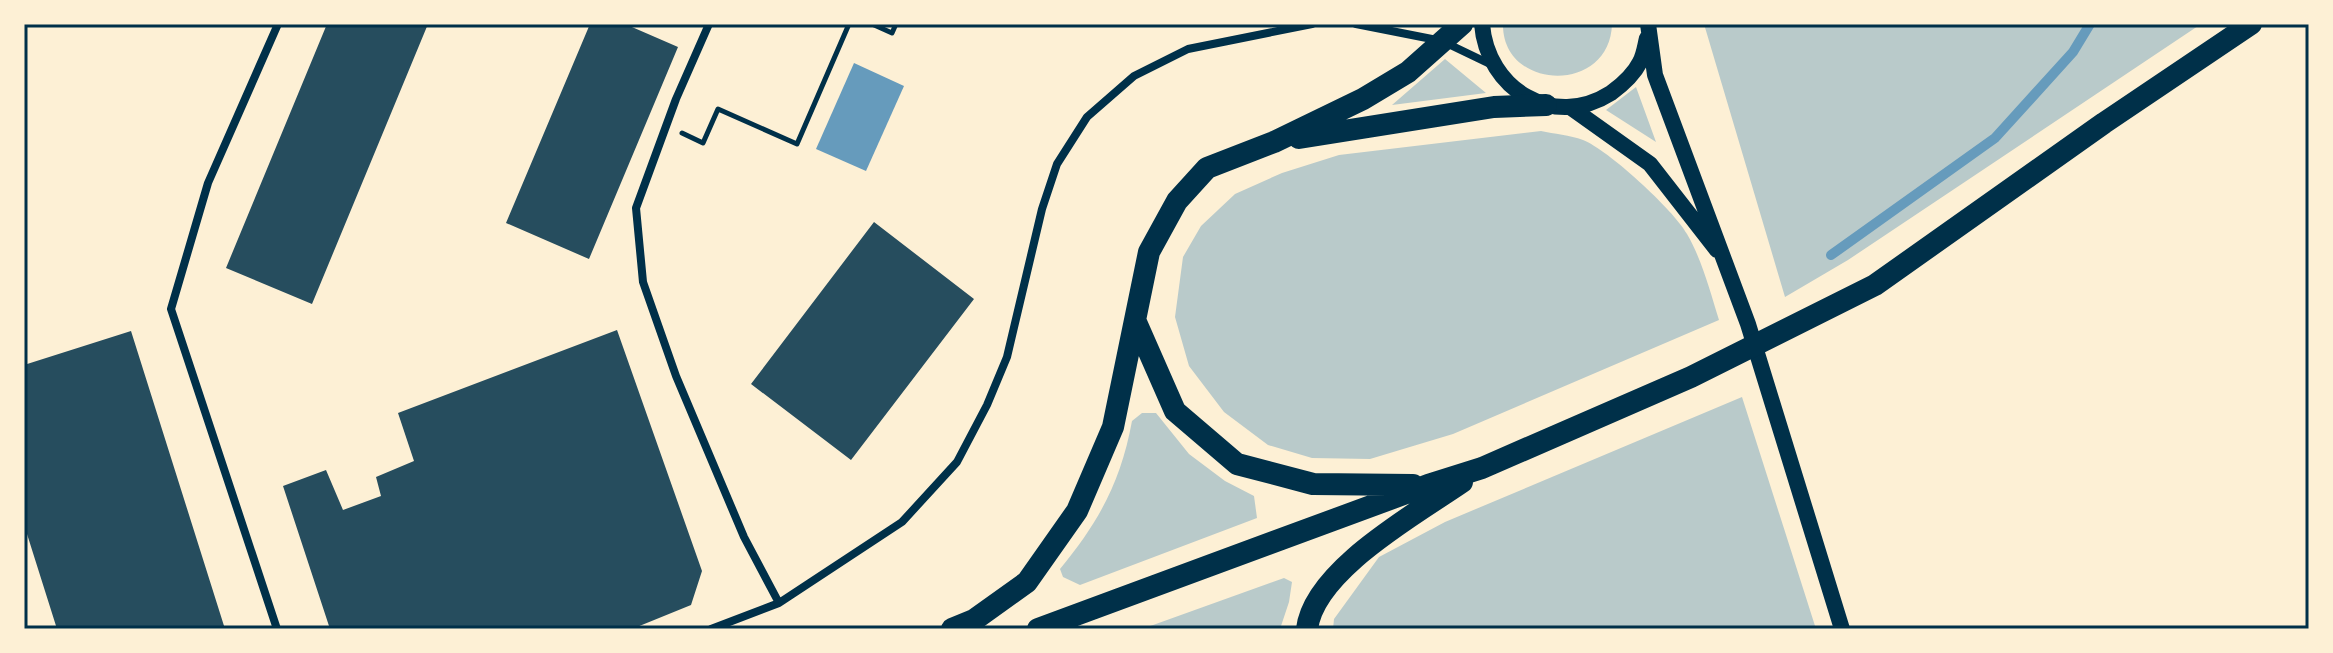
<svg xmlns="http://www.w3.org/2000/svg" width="2333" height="653" viewBox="0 0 2333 653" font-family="Overpass,sans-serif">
  <rect width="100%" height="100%" fill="#fdf0d5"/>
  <path fill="#b9caca" d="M1503,24H1612C1610,95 1502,91 1503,24Z
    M1704,24H2201L1848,260L1785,297Z
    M1445,59L1486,93L1392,105Z
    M1636,87L1656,142L1606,110Z
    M1541,131C1554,134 1570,135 1583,140C1607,149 1674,210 1687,234C1702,260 1710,291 1719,320L1453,434L1370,459L1312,458L1268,445L1224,412L1189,366L1175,317L1183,257L1201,226L1235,194L1282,173L1339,155Z
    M1742,397L1816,629H1333L1334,619L1379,557L1445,522Z
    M1142,413H1156L1189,454L1225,481L1254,496L1257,518L1080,585L1063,577L1060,569C1099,522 1121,481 1132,421Z
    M1284,578L1292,582L1289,602L1280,629H1142Z"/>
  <path fill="#669bbc" d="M854,63L904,86L866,171L816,149Z"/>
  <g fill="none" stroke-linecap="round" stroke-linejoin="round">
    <path stroke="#669bbc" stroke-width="10" d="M1831,255L1995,138L2073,52L2090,24"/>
  </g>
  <path fill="#264d5e" d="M327,24H428L312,304L226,268Z
    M590,24H625L678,47L589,259L506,223Z
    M874,222L974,299L851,460L751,384Z
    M617,330L702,571L691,605L632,629H330L283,486L326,470L343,510L381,496L376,477L414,461L398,413Z
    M131,331L225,629H57L27,534L24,535V365Z"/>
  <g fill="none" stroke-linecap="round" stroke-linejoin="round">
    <path stroke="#003049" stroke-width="5" d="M872,24L892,33L896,24
      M682,133L703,143L718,109L797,144L849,24"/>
    <path stroke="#003049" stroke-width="8" d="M709,24L676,99L636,208L643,282L676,376L744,537L779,603
      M1356,24L1442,41L1492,65
      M277,629L171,309L208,183L278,24
      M711,629L779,603L902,522L957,462L987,405L1007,357L1042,209L1057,164L1087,117L1134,76L1188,49L1312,24"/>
    <path stroke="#003049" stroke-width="16" d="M1482,24C1487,89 1553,130 1611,93C1622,85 1634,74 1640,62C1644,55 1645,46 1647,38
      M1648,24L1655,75L1748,324L1842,629
      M1570,107L1650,164L1717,250"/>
    <path stroke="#003049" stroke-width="22" d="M1299,138L1494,107L1546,105
      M1135,320L1175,411L1237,464L1313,484L1413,485
      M952,629L974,620L1027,582L1077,511L1113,427L1149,252L1177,201L1207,168L1274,142L1363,99L1408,72L1462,24
      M1038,629L1428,485L1482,468L1691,377L1875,285L2104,123L2251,24
      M1307,629C1314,570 1416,514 1462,482"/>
  </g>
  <rect width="2333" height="653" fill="none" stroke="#fdf0d5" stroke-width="52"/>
  <rect x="26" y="26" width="2281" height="601" fill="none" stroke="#003049" stroke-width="3"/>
</svg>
